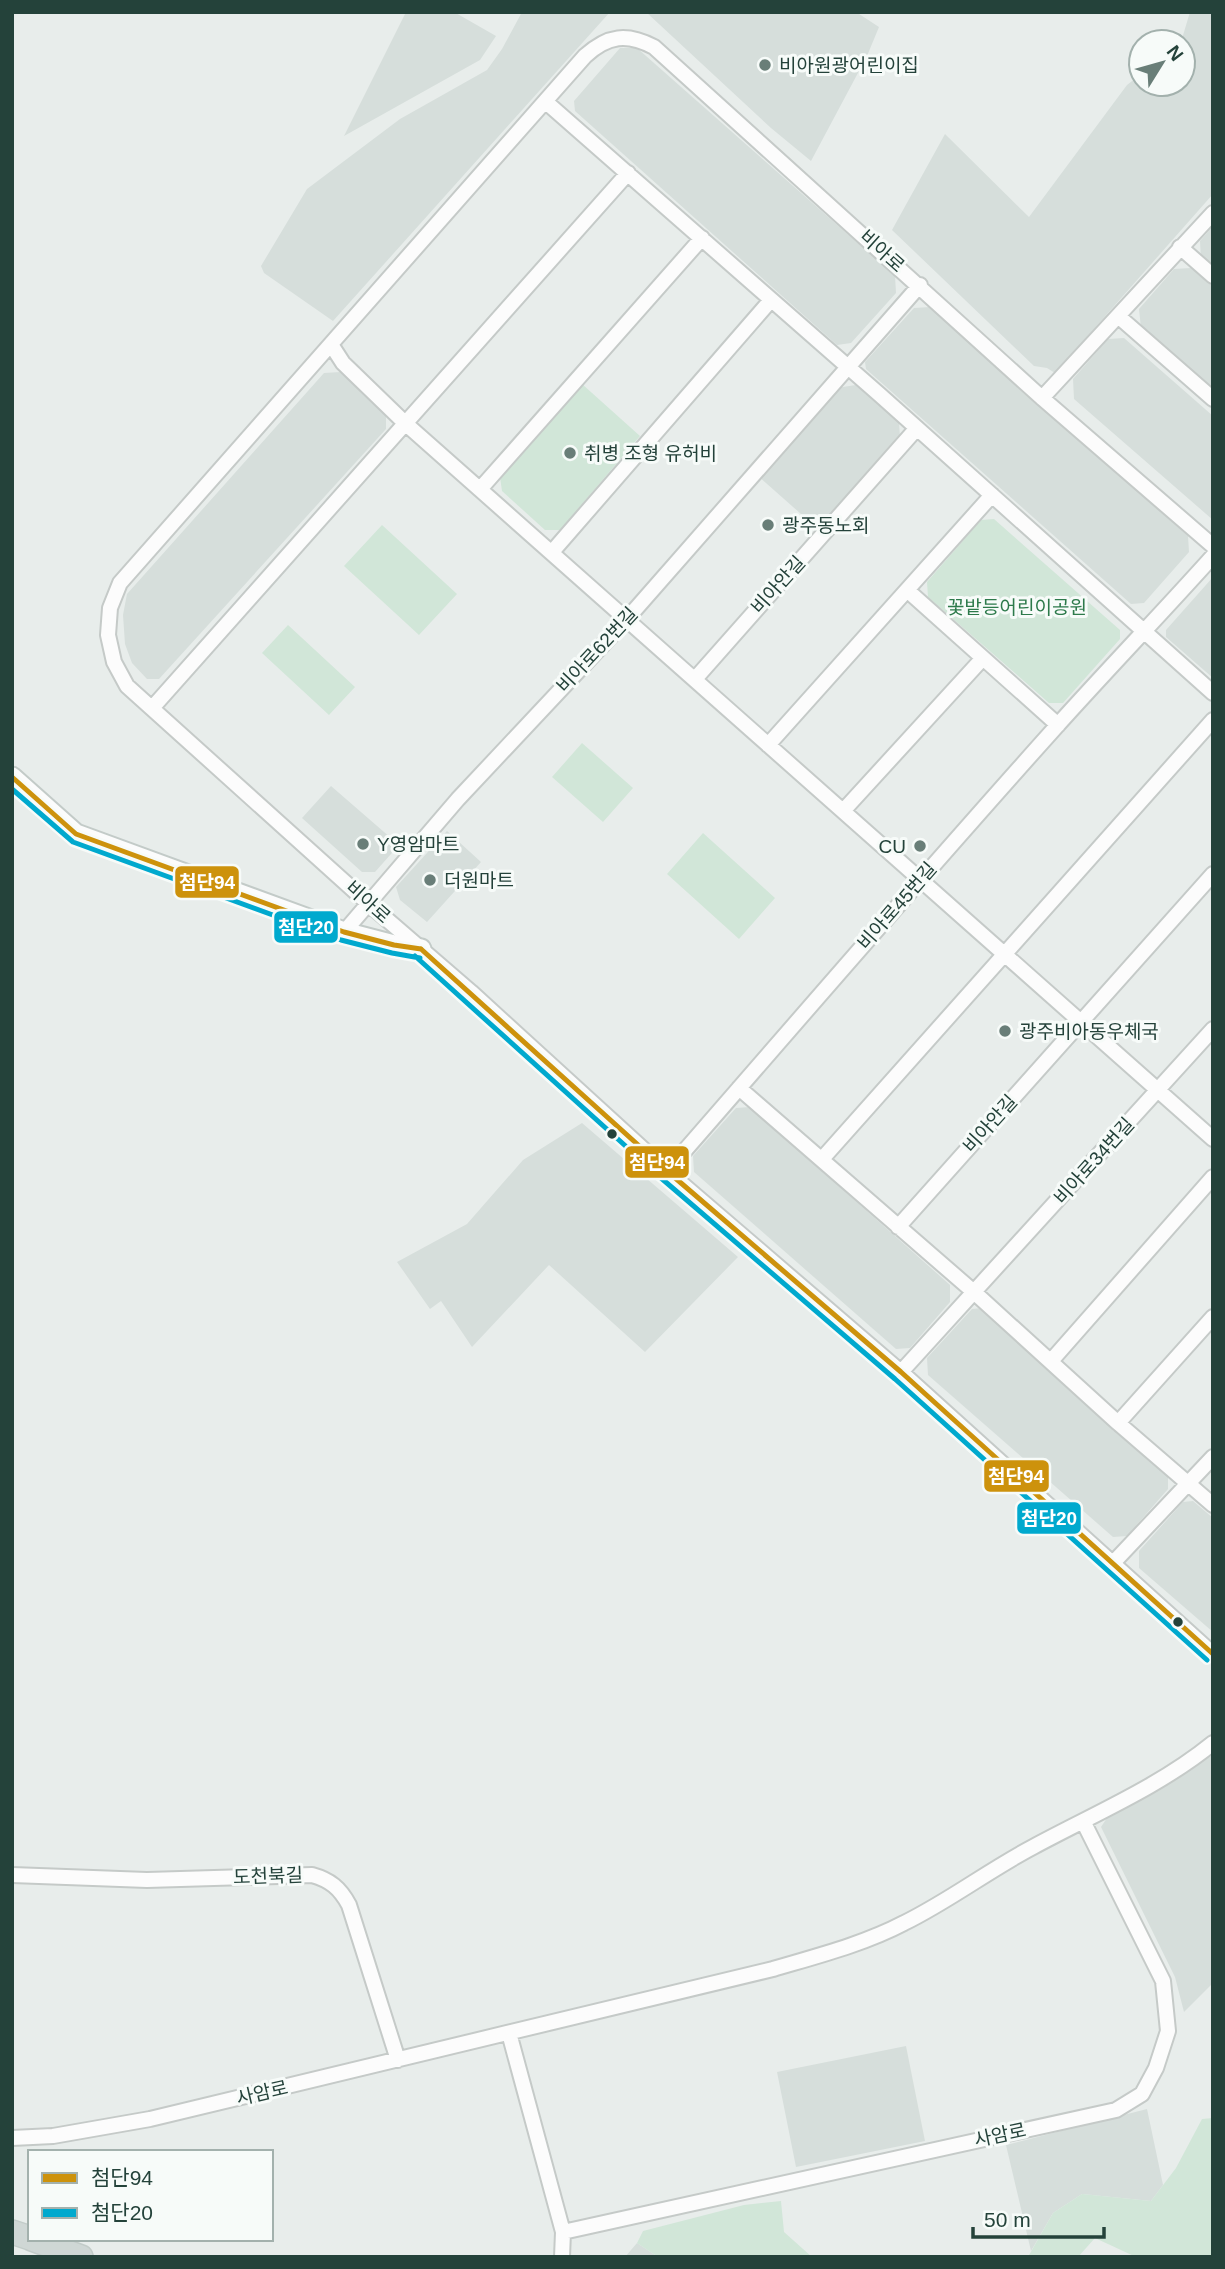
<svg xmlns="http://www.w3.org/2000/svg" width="1225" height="2269" viewBox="0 0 1225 2269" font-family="Helvetica,'Noto Sans KR',sans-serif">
  <rect width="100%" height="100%" fill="#e8edeb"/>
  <path fill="#d6dedb" d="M406,12H454L496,36L480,60L344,136Z
    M522,12H610L333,321L264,273L261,266L307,189L400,119L487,70L502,49Z
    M646,12H856L879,27L867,56L811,161L771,128Z
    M1190,12H1213V194L1055,373L1047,368L1034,366L892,230L945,134L1029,217L1127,85L1141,74V84H1183V42H1181Z
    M620,48H637L895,276L896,293L851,343L837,345L575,111L574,101Z
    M1213,226V270L1201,260L1200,241Z
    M1191,268L1213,287V392L1141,328L1139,309L1174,269Z
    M930,307L1188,536L1189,552L1144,603L1131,604L866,369L865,362L914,308Z
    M1124,338L1213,416V520L1074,399L1073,379L1108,339Z
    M341,372L386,416V429L159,679H147L132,663L125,644L123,615L127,594L324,373Z
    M856,385L899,422L900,438L818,529L758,476L836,388Z
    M1213,577V678L1166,637V630Z
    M331,786L399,845L375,872H362L302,818Z
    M447,831L481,862L427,922L400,900L396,887Z
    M750,1107L950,1285V1302L910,1348L896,1349L694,1172L693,1156L736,1108Z
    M582,1123L738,1257L645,1352L549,1265L472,1347L441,1301L430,1309L397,1262L467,1224L523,1160Z
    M982,1308L1168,1474V1489L1127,1536L1113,1537L928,1375L927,1358L972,1309Z
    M1193,1501L1213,1518V1632L1139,1568V1551L1183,1502Z
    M1213,1755V1983L1184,2012L1175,1977L1101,1827L1107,1818Z
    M906,2046L925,2141L796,2167L777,2072Z
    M1147,2109L1163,2185L1151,2201L1082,2194L1053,2213L1031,2251L1006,2145Z
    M637,2243L658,2257H625Z"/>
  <path fill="#d1e6d8" d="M582,384L640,436L560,530H545L502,491L500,477Z
    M994,519L1120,630V639L1063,703H1049L928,597L927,582L981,520Z
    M382,525L457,594L419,635L344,566Z
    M288,625L355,687L329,715L262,653Z
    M582,743L633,788L603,822L552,777Z
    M703,833L775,898L739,939L667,874Z
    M1213,2118V2257H1136L1095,2238L1078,2257H1028L1053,2213L1082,2194L1151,2201L1176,2168L1202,2119Z
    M781,2201L784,2232L812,2257H658L637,2243L643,2231L744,2205Z"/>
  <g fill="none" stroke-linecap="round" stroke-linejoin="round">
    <g stroke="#c5cac8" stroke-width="18">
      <path id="minor" d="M546,102L880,395L1213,693
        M1180,247L1213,276
        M1118,316L1213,399
        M332,346L343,363L406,424L1213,1139
        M1042,398L1213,213
        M481,488L702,238
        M1213,546L1042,398L654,47C627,33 608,35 585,56L120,583L110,608L108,635L114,662L127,686L369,904L471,992L667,1171L901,1372L1213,1654
        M552,552L771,300
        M907,590L1058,725
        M695,679L917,428
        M153,707L628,173
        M768,745L992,495
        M843,811L983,658
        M344,932L458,799L626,620L920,285
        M739,1088L975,1293L1118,1423L1213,1505
        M822,1159L1213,720
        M667,1171C796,1023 924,874 1055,728C1107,670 1161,614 1213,556
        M898,1227L1213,874
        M1051,1361L1213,1177
        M901,1372L1213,1029
        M1118,1423L1213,1317
        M1113,1563L1213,1457
        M12,1875L147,1880L312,1875C330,1880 340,1888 349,1905L398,2060
        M509,2033L563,2232L562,2257
        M12,2138L53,2136L150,2119L773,1969C817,1956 864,1944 904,1923C949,1901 989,1870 1033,1847C1094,1814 1159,1787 1213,1743
        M563,2232L1116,2110L1142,2094L1156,2068L1168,2031L1163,1981L1083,1821"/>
    </g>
    <g stroke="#c3cbc8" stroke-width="23">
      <path id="secondary" d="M12,777L76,834L344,932L394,945L421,949"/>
    </g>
    <g stroke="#c3ccc9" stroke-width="26">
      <path id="primary" d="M12,2232L30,2238
        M32,2239L81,2257"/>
    </g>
    <use href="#minor" stroke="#fcfcfc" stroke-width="14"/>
    <use href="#secondary" stroke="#fcfcfc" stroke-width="19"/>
    <use href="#primary" stroke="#cfd7d5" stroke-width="23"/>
    <g stroke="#f7fbf9" stroke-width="10">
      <path id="bus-1" d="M12,777L76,834L344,932L394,945L421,949
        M421,949L667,1171L901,1372L1213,1654"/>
    </g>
    <g stroke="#f7fbf9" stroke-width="10">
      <path id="bus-2" d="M12,789L73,842L341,940L392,953L420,958
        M415,956L661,1178L895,1379L1207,1660"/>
    </g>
    <use href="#bus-1" stroke="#cd920c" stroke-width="5"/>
    <use href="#bus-2" stroke="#00a9ce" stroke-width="5"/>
  </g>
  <g fill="#697e78" stroke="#f7fbf9" stroke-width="2.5">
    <circle cx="765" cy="65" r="7"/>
    <circle cx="570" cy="453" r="7"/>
    <circle cx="768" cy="525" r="7"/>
    <circle cx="363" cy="844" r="7"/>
    <circle cx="920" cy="846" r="7"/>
    <circle cx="430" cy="880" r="7"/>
    <circle cx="1005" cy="1031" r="7"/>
  </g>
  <g fill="#24423a" stroke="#f7fbf9" stroke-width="2.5">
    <circle cx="612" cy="1134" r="6"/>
    <circle cx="1178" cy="1622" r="6"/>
  </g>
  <g text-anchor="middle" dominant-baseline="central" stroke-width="6" stroke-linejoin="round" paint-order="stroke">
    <g font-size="19" fill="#24423a" stroke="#f7fbf9" text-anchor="start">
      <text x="779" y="65">비아원광어린이집</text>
      <text x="584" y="453">취병 조형 유허비</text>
      <text x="782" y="525">광주동노회</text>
      <text x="377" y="844">Y영암마트</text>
      <text x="906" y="846" text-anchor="end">CU</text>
      <text x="444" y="880">더원마트</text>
      <text x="1019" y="1031">광주비아동우체국</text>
    </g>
    <g font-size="19" fill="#24423a" stroke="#f7fbf9">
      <text transform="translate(882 251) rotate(42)">비아로</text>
      <text transform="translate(778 585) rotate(-48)">비아안길</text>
      <text transform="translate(597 650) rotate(-47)">비아로62번길</text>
      <text transform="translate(368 902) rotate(42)">비아로</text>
      <text transform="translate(897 906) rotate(-49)">비아로45번길</text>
      <text transform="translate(990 1124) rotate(-48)">비아안길</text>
      <text transform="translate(1094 1161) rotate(-48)">비아로34번길</text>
      <text transform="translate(268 1876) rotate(-2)">도천북길</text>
      <text transform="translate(262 2093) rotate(-13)">사암로</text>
      <text transform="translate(1000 2135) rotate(-12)">사암로</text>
    </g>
    <g font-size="19" fill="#2d7a4b" stroke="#f7fbf9">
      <text x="1017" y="607">꽃밭등어린이공원</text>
    </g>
  </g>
  <g stroke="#f7fbf9" stroke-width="2.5">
    <rect x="174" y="865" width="66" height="34" rx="7" fill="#cd920c"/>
    <rect x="273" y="910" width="66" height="34" rx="7" fill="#00a9ce"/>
    <rect x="624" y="1145" width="66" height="34" rx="7" fill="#cd920c"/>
    <rect x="983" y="1459" width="67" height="34" rx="7" fill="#cd920c"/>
    <rect x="1016" y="1501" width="66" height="34" rx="7" fill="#00a9ce"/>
  </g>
  <g font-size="19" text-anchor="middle" font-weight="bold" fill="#fff">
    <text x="207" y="889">첨단94</text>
    <text x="306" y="934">첨단20</text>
    <text x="657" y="1169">첨단94</text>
    <text x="1016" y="1483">첨단94</text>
    <text x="1049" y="1525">첨단20</text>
  </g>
  <rect width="1225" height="2269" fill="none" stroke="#24423a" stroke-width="28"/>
  <rect x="28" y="2150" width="245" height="91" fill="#f7fbf9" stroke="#a3b1ad" stroke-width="2"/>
  <rect x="42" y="2173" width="35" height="10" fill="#cd920c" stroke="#a3b1ad" stroke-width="2"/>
  <text x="91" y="2185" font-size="21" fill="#24423a">첨단94</text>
  <rect x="42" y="2208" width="35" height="10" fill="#00a9ce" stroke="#a3b1ad" stroke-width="2"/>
  <text x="91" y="2220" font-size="21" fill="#24423a">첨단20</text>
  <g transform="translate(1162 63) rotate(53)"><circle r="33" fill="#f7fbf9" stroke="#a3b1ad" stroke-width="2"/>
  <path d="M0-5L12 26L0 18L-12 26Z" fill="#697e78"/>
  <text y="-10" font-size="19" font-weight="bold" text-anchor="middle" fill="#24423a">N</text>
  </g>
  <path d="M973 2227v10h131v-10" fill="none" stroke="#24423a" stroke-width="3.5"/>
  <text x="984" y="2227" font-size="21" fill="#24423a" stroke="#f7fbf9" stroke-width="5" paint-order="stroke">50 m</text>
</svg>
